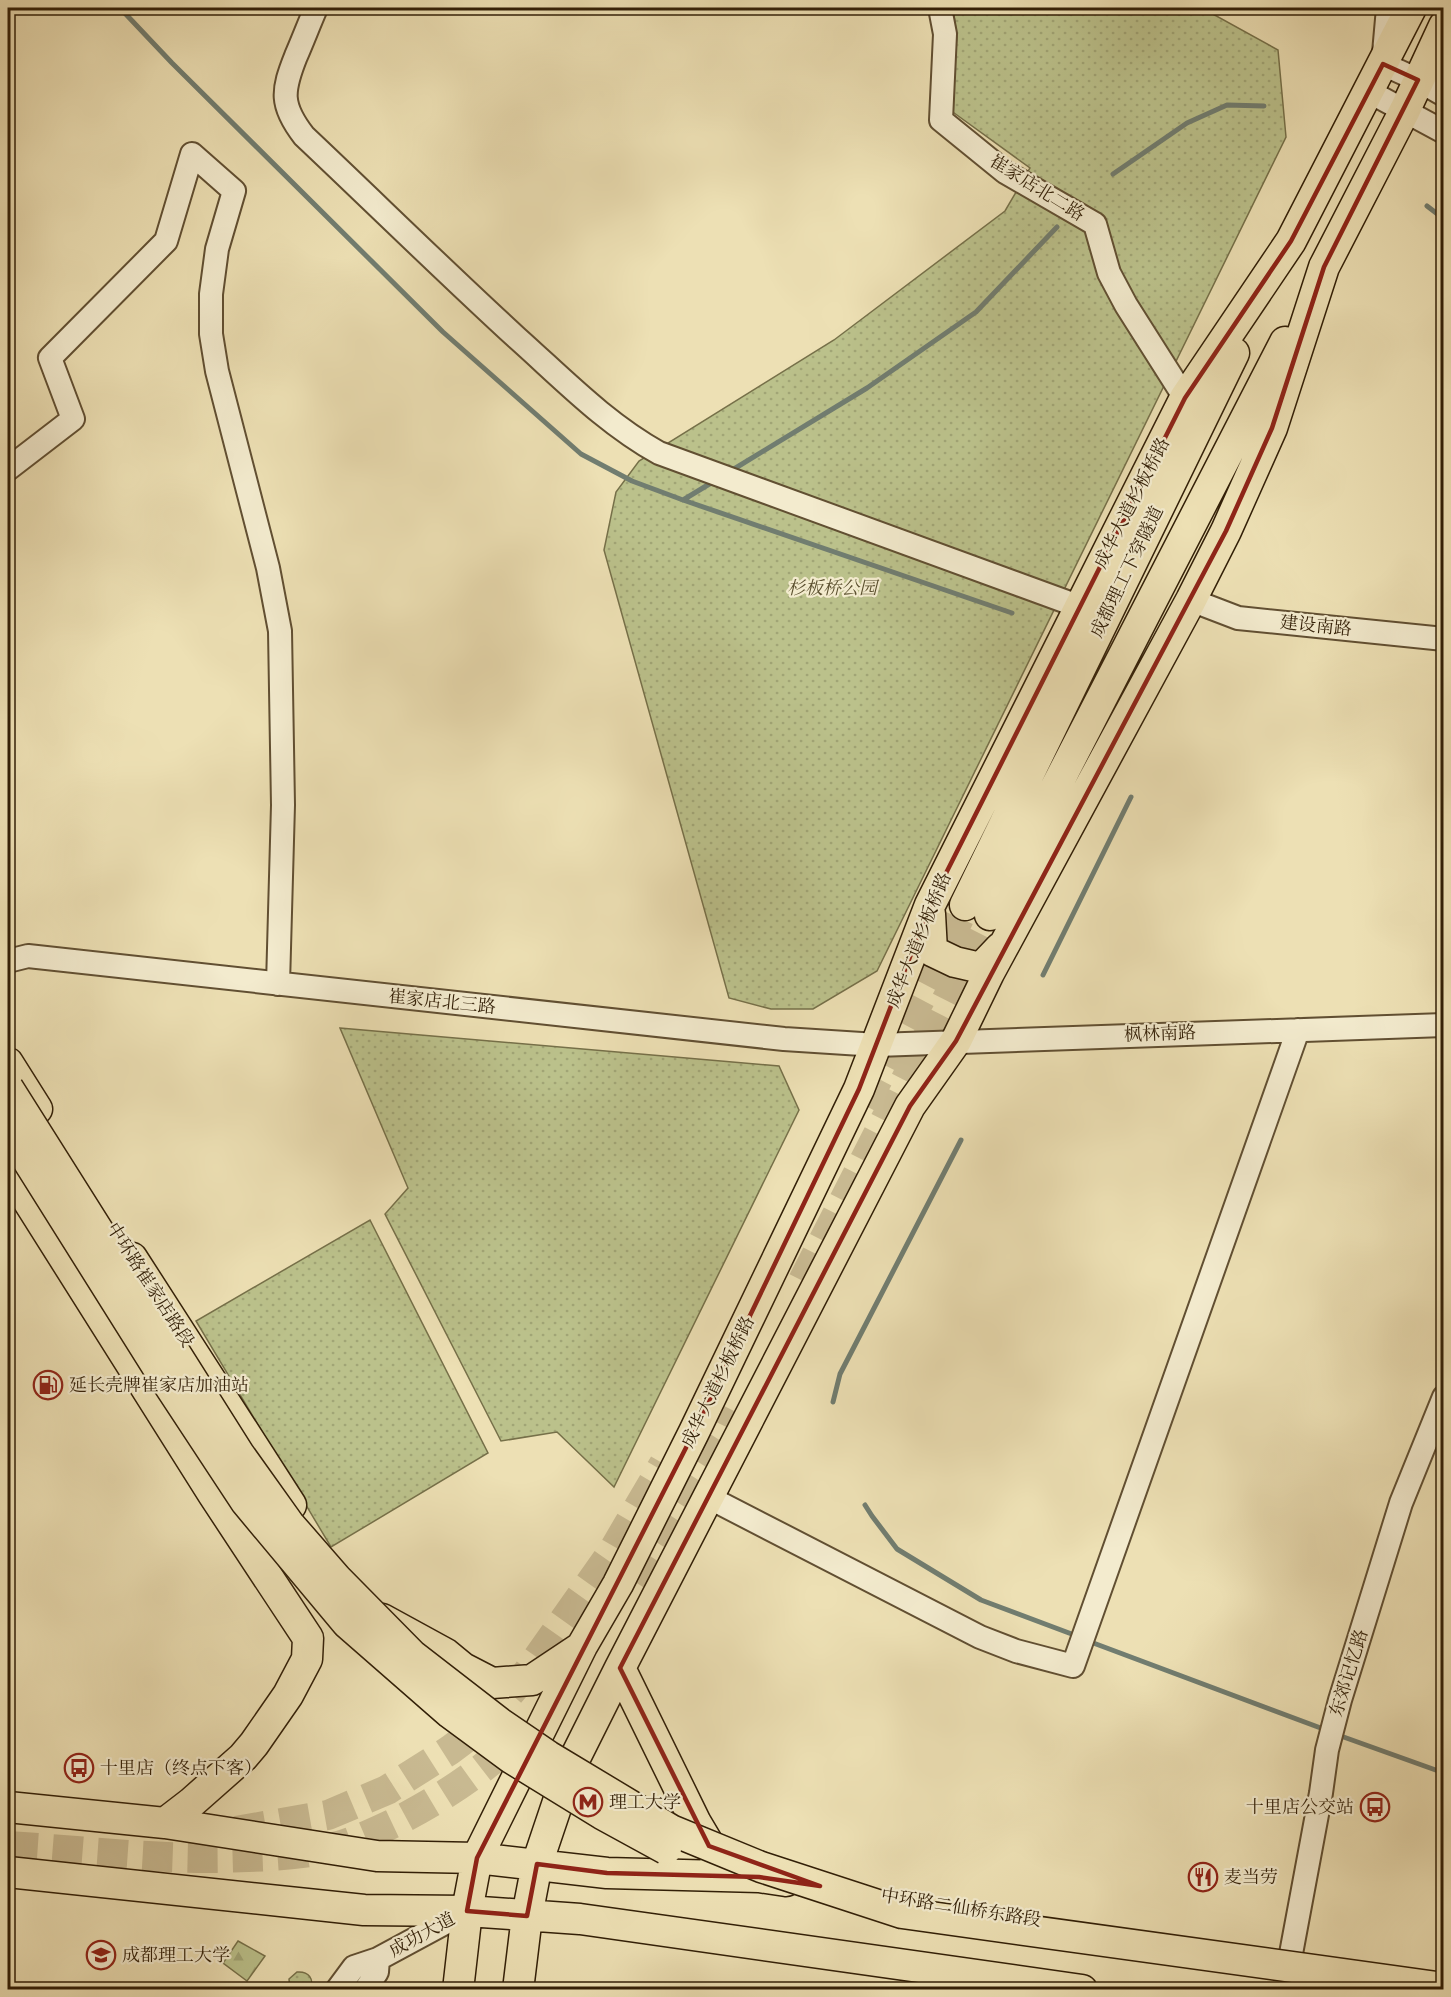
<svg xmlns="http://www.w3.org/2000/svg" width="1451" height="1997" viewBox="0 0 1451 1997" font-family="'IM FELL French Canon','Noto Serif SC',serif">
  <defs>
    <pattern id="grass-dots" width="8" height="8" patternUnits="userSpaceOnUse" patternTransform="scale(1.5)"><rect width="8" height="8" fill="#bbc18b"/><path d="M2 2h.1M6 6h.1" fill="none" stroke="#a1a576" stroke-width="1.8" stroke-linecap="round"/></pattern>
    <pattern id="forest-firs" width="22" height="20" patternUnits="userSpaceOnUse" patternTransform="scale(1.5)"><rect width="22" height="20" fill="#bbc18b"/><path d="M5 1l3.5 6h-7zM16 11l3.5 6h-7z" fill="#a1a576"/></pattern>
  </defs>
  <rect width="100%" height="100%" fill="#ede0b4"/>
  <filter id="stains"><feTurbulence type="fractalNoise" baseFrequency=".00333" numOctaves="4"/><feColorMatrix values="0 0 0 0 .2 0 0 0 0 .09 0 0 0 0 .02 0 0 0 .5 -.17"/></filter>
  <radialGradient id="worn" r=".72"><stop offset=".6" stop-color="#630" stop-opacity="0"/><stop offset="1" stop-color="#630" stop-opacity=".3"/></radialGradient>
  <path fill="url(#grass-dots)" stroke="#767049" stroke-width="1.5" d="M953,8H1202L1278,50L1286,137L877,971L813,1009H771L729,998L604,550L616,492L639,461L834,340L1005,211L1030,168L950,110L957,37Z
    M340,1028L779,1066L799,1110L614,1487L557,1432L501,1441L385,1214L408,1188Z
    M370,1220L488,1453L331,1547L196,1321Z
    M297,1972C309,1971 314,1979 311,1989H290L289,1979Z"/>
  <path fill="url(#forest-firs)" stroke="#767049" stroke-width="1.5" d="M238,1941L265,1956L247,1981L223,1963Z"/>
  <g fill="none" stroke-linecap="round" stroke-linejoin="round">
    <path stroke="#717d70" stroke-width="5" d="M120,8L172,63L443,332L581,454L632,481L683,500L1012,613
      M1113,174L1187,123L1227,105L1264,106
      M1427,206L1444,219
      M729,472L867,388L976,312L1057,227
      M683,500L716,480
      M1043,975L1131,797
      M833,1402L840,1374L961,1140
      M865,1505L872,1516L897,1549L981,1600L1077,1636
      M1088,1641L1326,1730
      M1338,1735L1444,1773"/>
    <path stroke="#c8b991" stroke-width="30" stroke-dasharray="30 15" stroke-linecap="butt" d="M864,1105L933,975L965,905
      M803,1281L990,915
      M632,1580L722,1440L736,1412
      M236,1831L328,1815L387,1790L450,1750L470,1735L489,1717L527,1673L613,1551L664,1464
      M8,1846C87,1851 168,1861 248,1857C279,1856 311,1854 342,1845C360,1839 379,1830 396,1822C442,1798 485,1771 521,1733"/>
    <g stroke="#614f32" stroke-width="26">
      <path id="minor" d="M316,8C309,24 303,40 296,56C282,91 280,105 304,136C375,203 445,272 517,338C563,379 605,423 659,453L1067,602L1080,608
        M940,8L945,34L941,120L1005,172L1095,224L1109,273L1126,305L1185,398
        M1388,8L1383,64L1418,80L1444,95
        M1368,91L1444,132
        M8,469L73,419L50,358L166,241L192,154L234,191L217,249L211,294V334L217,371L268,568L280,631L283,805L278,984
        M1191,600L1238,618L1444,639
        M8,961L28,956L784,1039L877,1045L1444,1025
        M708,1497L980,1637L1016,1651L1073,1666L1298,1030
        M1290,1959L1321,1793L1327,1750L1340,1700L1401,1503L1444,1397
        M337,1990L354,1967L378,1959L467,1911
        M365,1990L377,1972L378,1959"/>
    </g>
    <g stroke="#321f07" stroke-width="33">
      <path id="major" d="M965,905L1234,353
        M930,914L932,951L955,962L981,968L1000,948
        M990,915L1285,342
        M8,1063L37,1109
        M8,1169L213,1494L308,1638L307,1659L288,1695L254,1744L243,1757L191,1803L165,1823
        M132,1258L291,1505
        M382,1619L446,1654L463,1668L492,1683L532,1680L580,1648
        M620,1668L696,1823L715,1855L718,1857
        M8,1807L165,1823L377,1856L477,1858L607,1873L759,1877L786,1881
        M8,1872L364,1910L467,1911L580,1919L1082,1990
        M458,1990L467,1911L477,1858L582,1646L618,1584L694,1432L859,1089L930,905L1185,398L1291,241L1411,8
        M518,1990L527,1916L537,1864L568,1772L620,1668L910,1106L956,1041L989,973L1191,600L1226,531L1272,428L1324,267L1405,110L1444,26"/>
    </g>
    <use href="#minor" stroke="#f3ebce" stroke-width="22"/>
    <use href="#major" stroke="#ede0b4" stroke-width="30"/>
    <g stroke="#321f07" stroke-width="33" stroke-linecap="butt">
      <path id="major-bridge" d="M8,1088L239,1454L289,1524L337,1579L412,1655L501,1724L548,1756L671,1830L761,1867L902,1913L1444,1988
        M8,1129L165,1379L246,1502L347,1623L450,1713L511,1758L602,1814L666,1849"/>
    </g>
    <use href="#major-bridge" stroke="#ede0b4" stroke-width="30"/>
  </g>
  <path fill="none" stroke="#8f2418" stroke-width="4.5" stroke-linejoin="round" d="M1383,64L1418,80L1324,267L1272,428L1226,531L956,1041L910,1106L620,1668L709,1846L820,1886L759,1877L607,1873L537,1864L527,1916L467,1911L477,1858L694,1432L859,1089L930,905L1185,398L1291,241Z"/>
  <defs>
    <g id="fuel-ring" transform="scale(1.5)"><circle r="9.5" fill="#f3ebce" stroke="#8f2418" stroke-width="1.5"/><path d="M-5.5-6h7V0h2V4h1.3V-2.5L3-4.5l.8-.8L6-3V5H2.5V1h-1V6h-7ZM-4.2-4.7v3.2H.2V-4.7Z" fill="#8f2418"/></g>
    <g id="bus-ring" transform="scale(1.5)"><circle r="9.5" fill="#f3ebce" stroke="#8f2418" stroke-width="1.5"/><path d="M-5-6H5V4H4V6H2V4H-2V6H-4V4H-5ZM-3.5-4V0h7V-4ZM-3.5 1.2v1.5H-2V1.2ZM2 1.2v1.5H3.5V1.2Z" fill="#8f2418"/></g>
    <g id="metro-ring" transform="scale(1.5)"><circle r="9.5" fill="#f3ebce" stroke="#8f2418" stroke-width="1.5"/><path d="M-5.5 5V-5H-3L0 0L3-5H5.5V5H3V-.5L0 4L-3-.5V5Z" fill="#8f2418"/></g>
    <g id="restaurant-ring" transform="scale(1.5)"><circle r="9.5" fill="#f3ebce" stroke="#8f2418" stroke-width="1.5"/><path d="M-5-6h1v4h1v-4h1v4h1v-4h1v5L-1.5 .5V6h-2V.5L-5-1ZM5-6V6H3V1.5H1.5Q1.5-4 5-6Z" fill="#8f2418"/></g>
    <g id="university-ring" transform="scale(1.5)"><circle r="9.5" fill="#f3ebce" stroke="#8f2418" stroke-width="1.5"/><path d="M0-5L7-2L0 1L-7-2ZM-4 1L0 2.5L4 1V4Q0 6-4 4Z" fill="#8f2418"/></g>
  </defs>
  <g fill-rule="evenodd">
    <use href="#fuel-ring" x="48" y="1385"/>
    <use href="#bus-ring" x="79" y="1768"/>
    <use href="#metro-ring" x="588" y="1802"/>
    <use href="#bus-ring" x="1375" y="1807"/>
    <use href="#restaurant-ring" x="1203" y="1877"/>
    <use href="#university-ring" x="101" y="1955"/>
  </g>
  <g text-anchor="middle" dominant-baseline="central" stroke-width="4.5" stroke-linejoin="round" paint-order="stroke">
    <g font-size="18" fill="#321f07" stroke="#f3ebce">
      <text transform="translate(1037 188) rotate(32)">崔家店北二路</text>
      <text transform="translate(1132 503) rotate(-63)">成华大道杉板桥路</text>
      <text transform="translate(1127 572) rotate(-64)">成都理工下穿隧道</text>
      <text transform="translate(1316 626) rotate(6)">建设南路</text>
      <text transform="translate(919 940) rotate(-68)">成华大道杉板桥路</text>
      <text transform="translate(442 1002) rotate(6)">崔家店北三路</text>
      <text transform="translate(1160 1034) rotate(-2)">枫林南路</text>
      <text transform="translate(150 1285) rotate(57)">中环路崔家店路段</text>
      <text transform="translate(718 1382) rotate(-64)">成华大道杉板桥路</text>
      <text transform="translate(1349 1673) rotate(-73)">东郊记忆路</text>
      <text transform="translate(961 1908) rotate(9)">中环路二仙桥东路段</text>
      <text transform="translate(422 1935) rotate(-29)">成功大道</text>
    </g>
    <g font-size="18" font-style="italic" fill="#5b502f" stroke="#f3ebce">
      <text x="832" y="588">杉板桥公园</text>
    </g>
    <g font-size="18" fill="#321f07" stroke="#f3ebce" text-anchor="start">
      <text x="69" y="1385">延长壳牌崔家店加油站</text>
      <text x="100" y="1768">十里店（终点下客）</text>
      <text x="609" y="1802">理工大学</text>
      <text x="1354" y="1807" text-anchor="end">十里店公交站</text>
      <text x="1224" y="1877">麦当劳</text>
      <text x="122" y="1955">成都理工大学</text>
    </g>
  </g>
  <rect width="1451" height="1997" fill="none" stroke="#ede0b4" stroke-width="30"/>
  <rect x="9" y="9" width="1433" height="1979" fill="none" stroke="#321f07" stroke-width="3"/>
  <rect x="15" y="15" width="1421" height="1967" fill="none" stroke="#321f07" stroke-width="1.5"/>
  <rect width="100%" height="100%" filter="url(#stains)"/>
  <rect width="100%" height="100%" fill="url(#worn)"/>
</svg>
